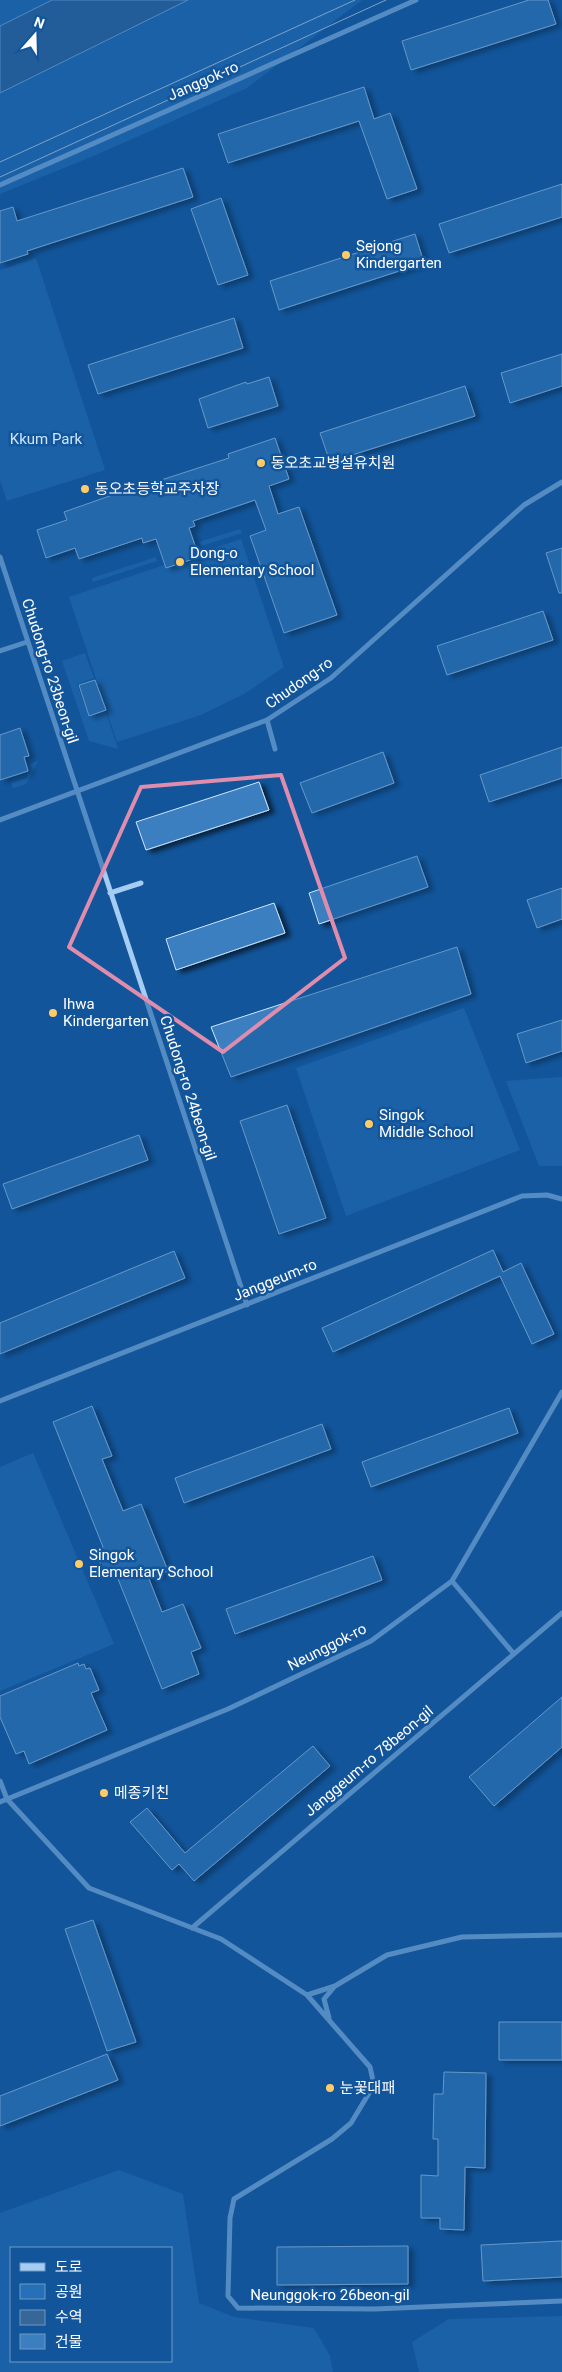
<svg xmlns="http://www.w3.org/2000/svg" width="562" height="2372" viewBox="0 0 562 2372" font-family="Roboto,'Noto Sans KR',sans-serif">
  <defs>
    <filter id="shadow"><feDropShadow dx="5.5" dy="3" stdDeviation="2.5" flood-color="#0009"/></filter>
  </defs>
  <rect width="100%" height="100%" fill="#12559a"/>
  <path fill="#2570b8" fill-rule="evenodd" d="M0,0H362L247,88L96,155L0,194Z
    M36,258L105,470L7,501L0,480V270Z
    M240,529L242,533L201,546L199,542Z
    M241,539L284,667L244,694L201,715L117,742L69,597Z
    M156,557L157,561L93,582L92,578Z
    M85,653L94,678L77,684L89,717L106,712L118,749L89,741L62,661Z
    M38,761L26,784L13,788L11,783L28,778L26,765Z
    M464,1008L520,1150L346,1216L296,1068Z
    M562,1077V1166H539L506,1081Z
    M33,1453L114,1644L0,1691V1467Z
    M119,2170L183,2194L199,2303L234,2317L314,2328L330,2356L333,2372H0V2213ZM171,2248V2361H11V2248Z
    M562,2316V2372H419L412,2342L449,2319Z"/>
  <path fill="#366798" stroke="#97c9f7" d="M52,0H188L0,93V26Z"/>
  <path fill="#3b7fc1" stroke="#cde6fd" filter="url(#shadow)" d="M529,0H548L556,24L411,70L402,41Z
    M364,87L374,119L390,113L417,189L387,199L359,121L228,163L218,134Z
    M183,168L193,197L27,251L28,254L0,263V211L13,207L17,221Z
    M562,184V217L449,253L439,224Z
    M221,198L248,275L218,285L191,209Z
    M415,234L424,263L279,310L270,281Z
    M234,318L243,348L98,394L88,365Z
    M562,354V386L510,403L501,373Z
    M269,377L278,406L208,428L199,399L246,382L247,384Z
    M465,386L475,416L330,462L320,433Z
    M275,438L289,479L269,486L278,514L299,507L337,615L284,633L250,536L266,530L255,500L193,521L195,526L189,528L199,557L166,568L156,539L143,543L142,538L79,559L75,548L46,558L37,530L67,520L64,512L155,480V482L229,458L228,454Z
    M562,548V593H559L546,553Z
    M543,611L553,640L447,675L437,646Z
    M95,680L106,710L89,716L79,685Z
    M20,728L29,756L24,757L28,771L0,780V735Z
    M562,747V778L489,802L480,775Z
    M383,752L394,783L312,813L300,783Z
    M259,782L269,810L146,850L136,822Z
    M417,856L428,887L319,924L309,893Z
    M562,888V919L537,928L527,900Z
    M274,903L285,933L176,970L166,939Z
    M457,947L471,994L231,1077L211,1027Z
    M562,1020V1051L526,1063L517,1034Z
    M287,1105L326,1218L279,1234L240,1121Z
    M139,1135L148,1160L12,1209L3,1184Z
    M493,1250L503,1272L521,1263L554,1334L532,1344L500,1276L333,1352L322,1328Z
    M174,1251L185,1278L0,1354V1323Z
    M92,1406L112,1456L102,1459L123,1511L141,1504L168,1571L149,1579L162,1612L183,1604L201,1648L191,1652L199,1674L162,1689L114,1569L104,1573L95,1550L103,1547L53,1422Z
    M509,1408L518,1433L371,1487L362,1462Z
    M322,1424L331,1449L184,1503L175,1478Z
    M373,1556L382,1580L235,1634L226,1609Z
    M78,1663L79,1666L84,1664L86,1669L90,1668L99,1690L91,1693L107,1730L29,1764L24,1751L16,1754L0,1717V1696Z
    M562,1697V1747L494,1806L469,1777Z
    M313,1746L330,1766L194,1881L179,1864L172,1870L130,1822L147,1808L185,1853Z
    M93,1920L136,2042L107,2051L65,1929Z
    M499,2022H562V2060H499Z
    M107,2054L118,2080L0,2126V2096Z
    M444,2072L486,2073L485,2168L465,2167L464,2230L440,2229V2218H421V2175L438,2176V2139H433L434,2094H443Z
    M562,2241V2277L483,2281L481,2245Z
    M408,2246V2284L277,2285V2247Z"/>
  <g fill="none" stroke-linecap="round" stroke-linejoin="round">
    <path stroke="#a5cdf4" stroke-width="5" d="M0,185L416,0
      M0,557L247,1305
      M0,651L27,642
      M267,720L275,749
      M0,820L267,720L331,678L524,505L562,482
      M110,893L141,883
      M0,1401L522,1196L547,1195L562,1199
      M452,1581L514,1654
      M0,1781L7,1799L89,1888L221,1939L307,1995L370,2067L374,2085L351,2123L332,2139L234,2199L230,2218L228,2296L238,2308L375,2309L562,2301
      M0,1802L228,1709L371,1641L452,1581L562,1392
      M192,1928L562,1613
      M307,1995L335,1986L387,1955L462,1937L562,1935
      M329,2018L324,1999L335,1986"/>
    <path stroke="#fff" stroke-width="1" d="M0,162L355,0
      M0,177L386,0"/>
  </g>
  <path d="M0 0H562V2372H0ZM281,775L345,958L223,1052L69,947L141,787Z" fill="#12559a" fill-opacity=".55" fill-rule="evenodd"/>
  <path fill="none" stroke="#e08cad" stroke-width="4" stroke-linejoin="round" d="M281,775L345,958L223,1052L69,947L141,787Z"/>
  <g fill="#ffcb68" stroke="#12559a" stroke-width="2">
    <circle cx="346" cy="255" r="5"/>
    <circle cx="261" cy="463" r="5"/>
    <circle cx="85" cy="489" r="5"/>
    <circle cx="180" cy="562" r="5"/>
    <circle cx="53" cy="1013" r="5"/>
    <circle cx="369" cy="1124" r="5"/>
    <circle cx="79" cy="1564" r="5"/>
    <circle cx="104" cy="1793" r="5"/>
    <circle cx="330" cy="2088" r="5"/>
  </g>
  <g text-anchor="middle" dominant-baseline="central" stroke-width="5" stroke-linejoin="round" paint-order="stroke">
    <g font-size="15" fill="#fff" stroke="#12559a">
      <text transform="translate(203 81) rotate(-24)">Janggok-ro</text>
      <text transform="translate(50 671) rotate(72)">Chudong-ro 23beon-gil</text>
      <text transform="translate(299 683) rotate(-35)">Chudong-ro</text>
      <text transform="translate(188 1088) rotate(72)">Chudong-ro 24beon-gil</text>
      <text transform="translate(275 1280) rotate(-22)">Janggeum-ro</text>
      <text transform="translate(327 1647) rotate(-27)">Neunggok-ro</text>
      <text transform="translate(369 1761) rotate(-40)">Janggeum-ro 78beon-gil</text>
      <text x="330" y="2295">Neunggok-ro 26beon-gil</text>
    </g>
    <g font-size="15" fill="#fff" stroke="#12559a" text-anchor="start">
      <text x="356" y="246">Sejong<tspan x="356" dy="17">Kindergarten</tspan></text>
      <text x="271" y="463">동오초교병설유치원</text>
      <text x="95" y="489">동오초등학교주차장</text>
      <text x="190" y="553">Dong-o<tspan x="190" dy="17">Elementary School</tspan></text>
      <text x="63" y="1004">Ihwa<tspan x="63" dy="17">Kindergarten</tspan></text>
      <text x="379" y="1115">Singok<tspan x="379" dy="17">Middle School</tspan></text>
      <text x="89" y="1555">Singok<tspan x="89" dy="17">Elementary School</tspan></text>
      <text x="114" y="1793">메종키친</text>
      <text x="340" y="2088">눈꽃대패</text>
    </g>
    <g font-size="15" fill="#cde6fd" stroke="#12559a">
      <text x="46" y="439">Kkum Park</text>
    </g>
  </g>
  <rect x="10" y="2247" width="162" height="115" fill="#12559a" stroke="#7199c2"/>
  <rect x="20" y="2263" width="25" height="8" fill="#a5cdf4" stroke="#7199c2"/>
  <text x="55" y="2272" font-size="15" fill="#ffffff">도로</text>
  <rect x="20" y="2284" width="25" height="15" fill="#2570b8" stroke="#7199c2"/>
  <text x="55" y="2297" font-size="15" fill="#ffffff">공원</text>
  <rect x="20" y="2310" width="25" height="15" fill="#366798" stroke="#7199c2"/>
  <text x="55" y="2322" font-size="15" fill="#ffffff">수역</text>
  <rect x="20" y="2334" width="25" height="15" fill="#3b7fc1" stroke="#7199c2"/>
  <text x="55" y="2347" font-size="15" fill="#ffffff">건물</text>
  <g transform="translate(35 35) rotate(20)" stroke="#12559a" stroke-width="4" paint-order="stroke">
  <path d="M0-4L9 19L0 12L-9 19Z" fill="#ffffff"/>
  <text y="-8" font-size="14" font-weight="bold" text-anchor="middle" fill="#ffffff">N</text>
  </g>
</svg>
